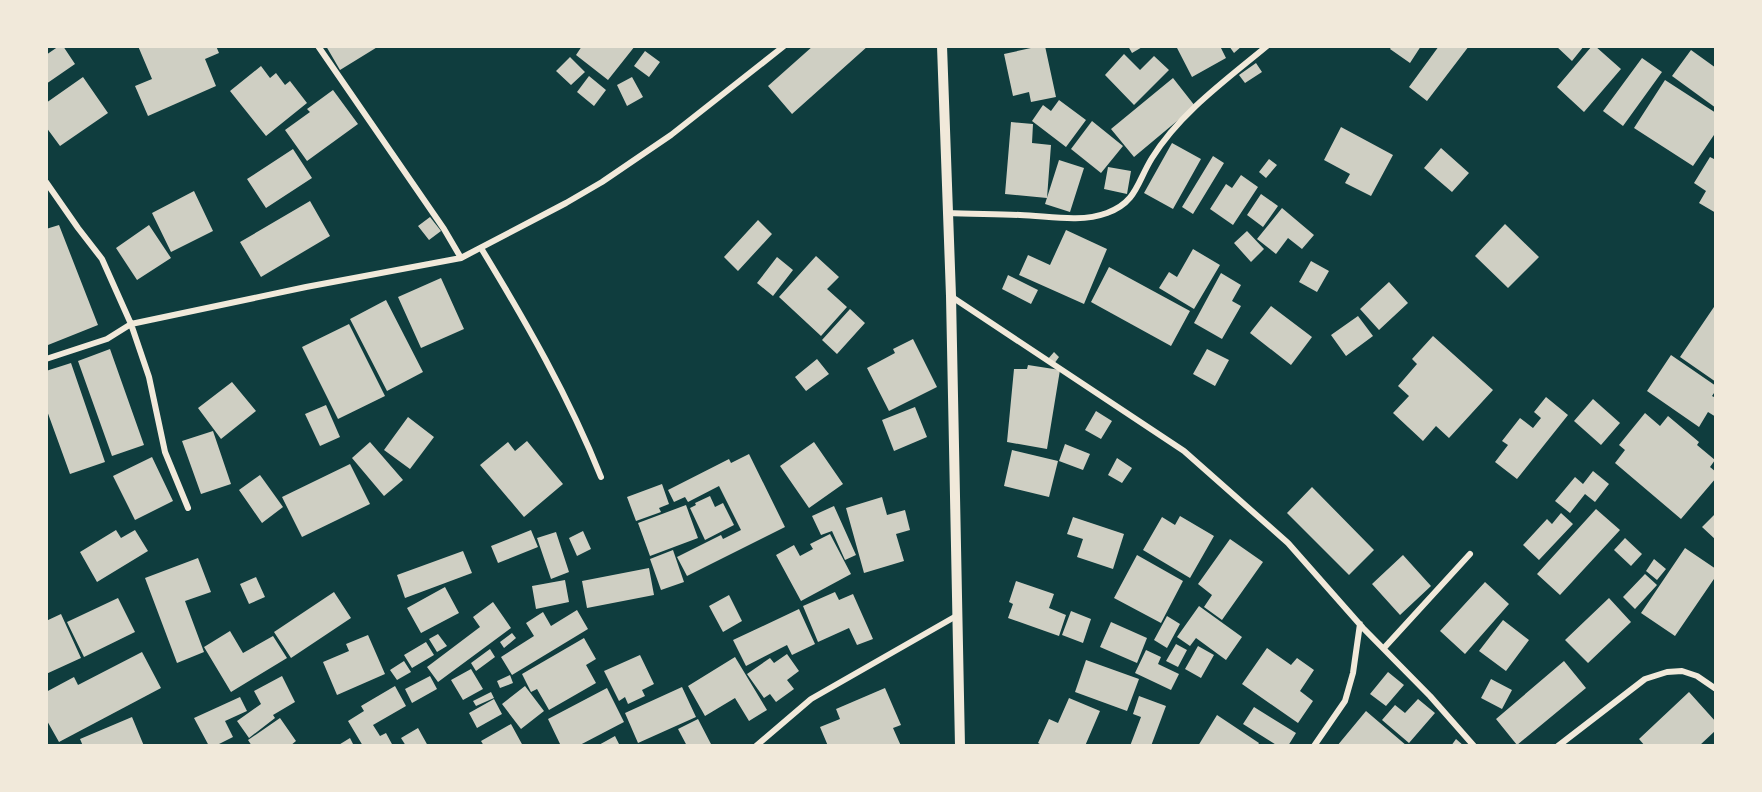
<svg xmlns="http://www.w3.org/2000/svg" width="1762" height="792" viewBox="0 0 1762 792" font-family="Arial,sans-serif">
  <rect width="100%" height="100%" fill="#0f3d3e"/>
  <path fill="#cfcfc3" d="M59,46H63L75,64L46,84V55Z
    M138,46H216L219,53L205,59L216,86L148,116L135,86L152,79Z
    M326,46H379L340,70Z
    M582,46H635L608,80L576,55Z
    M813,46H868L792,114L768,86Z
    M1040,46H1045L1056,97L1031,102L1029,92L1013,96L1004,54Z
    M1128,46H1144L1132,53Z
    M1176,46H1220L1226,58L1192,77Z
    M1229,46H1242L1234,53Z
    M1392,46H1421L1410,63L1390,49Z
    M1439,46H1469L1427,101L1409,87Z
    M1556,46H1584L1572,61Z
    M1592,46H1595L1621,69L1584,112L1557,87Z
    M1691,50L1716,68V108L1672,76Z
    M645,51L660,62L649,77L634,66Z
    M1124,54L1140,70L1154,56L1169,70L1134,105L1105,75Z
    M570,57L585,72L571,85L556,71Z
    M1642,58L1662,72L1623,126L1603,111Z
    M1256,63L1262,72L1245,83L1239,75Z
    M261,66L270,78L276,73L285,85L290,81L307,103L266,136L230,91Z
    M589,76L606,90L594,106L577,92Z
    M83,77L108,113L60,146L46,127V103Z
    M632,77L643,97L627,106L617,85Z
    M1173,78L1195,106L1134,157L1111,129Z
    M1665,80L1716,113V132L1693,166L1634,128Z
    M333,90L358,124L307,161L285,130L310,112L307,109Z
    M1059,100L1086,120L1066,147L1032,121L1043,105L1051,111Z
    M1092,121L1123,146L1101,173L1071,149Z
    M1011,122L1033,124L1032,143L1051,145L1047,198L1005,194Z
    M1341,127L1393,155L1371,196L1345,183L1350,174L1324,160Z
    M1172,143L1201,159L1173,209L1144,193Z
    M1441,148L1469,173L1452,192L1424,168Z
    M293,149L312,178L266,208L247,179Z
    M1213,156L1224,163L1193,214L1182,207Z
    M1710,157L1716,160V213L1699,203L1706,191L1694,183Z
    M1269,159L1277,165L1266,178L1259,172Z
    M1059,160L1084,168L1070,212L1045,204Z
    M1108,167L1131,171L1127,194L1104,189Z
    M1241,175L1258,187L1233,225L1210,209L1226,184L1232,188Z
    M194,191L213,231L171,252L152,213Z
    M1261,194L1278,206L1263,227L1247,215Z
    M310,201L330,236L261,277L240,242Z
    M1282,208L1314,235L1302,249L1288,238L1276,254L1257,239Z
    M430,217L441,231L429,240L418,226Z
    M758,220L772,234L738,271L724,257Z
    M1505,224L1539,257L1508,288L1475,256Z
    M59,225L98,325L48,345L46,340V229Z
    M149,225L171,258L137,280L116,248Z
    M1066,230L1107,249L1084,304L1019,275L1028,255L1050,265Z
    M1247,231L1264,249L1251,262L1234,243Z
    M1193,249L1220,265L1194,309L1159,288L1169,272L1177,277Z
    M816,256L839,277L827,289L847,307L821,336L779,297Z
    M777,257L793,270L773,296L757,283Z
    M1311,261L1329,271L1317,292L1299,282Z
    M1109,267L1190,311L1171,346L1091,302Z
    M1221,273L1241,285L1232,301L1241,306L1222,339L1194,323Z
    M1008,275L1038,290L1031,304L1002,289Z
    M441,278L464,329L421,348L398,297Z
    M1389,282L1408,303L1379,330L1360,309Z
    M386,300L423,372L387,391L350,319Z
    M1716,304V382L1680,357Z
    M1271,306L1312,337L1291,365L1250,333Z
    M850,309L865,323L837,354L822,340Z
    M1358,316L1373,336L1346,356L1331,335Z
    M349,324L385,396L338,419L302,347Z
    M1433,336L1493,390L1449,438L1436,426L1423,441L1393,413L1409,396L1398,386L1417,364L1412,359Z
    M913,339L937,387L889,411L867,368L895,353L893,349Z
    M110,349L144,445L112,456L78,361Z
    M1207,349L1229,360L1215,386L1193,374Z
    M1054,352L1059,357L1054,364L1048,359Z
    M1671,355L1716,386V390L1712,396L1716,398V417L1708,412L1699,427L1647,391Z
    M817,359L829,374L806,391L795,377Z
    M71,363L105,462L70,474L46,408V371Z
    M1028,365L1060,370L1047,449L1007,442L1014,369H1027Z
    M232,382L256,411L221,439L198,408Z
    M1546,397L1568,415L1517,479L1495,462L1508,445L1502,441L1520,418L1533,428L1541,418L1534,412Z
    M1593,399L1620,423L1601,445L1574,421Z
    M326,405L340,437L320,446L305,414Z
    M915,407L927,437L894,451L882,420Z
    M1096,411L1112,421L1101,439L1085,430Z
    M1645,413L1660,426L1668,416L1699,442L1697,445L1715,460L1710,467L1716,472V478L1681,519L1615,463L1625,450L1619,445Z
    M408,417L434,437L410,469L384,450Z
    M213,431L231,484L201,494L182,441Z
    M527,441L563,484L524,517L480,465L508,442L515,451Z
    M370,442L403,480L384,496L352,458Z
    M814,442L843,484L809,508L780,466Z
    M1065,444L1090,454L1083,470L1059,461Z
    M1012,450L1058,461L1049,497L1004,486Z
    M749,454L785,527L687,576L677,557L721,535L723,539L741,530L719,486L688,502L685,497L674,502L668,490L729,459L731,463Z
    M152,457L173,501L135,520L113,476Z
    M1117,458L1132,468L1122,483L1108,475Z
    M350,464L370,504L302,537L282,497Z
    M1593,471L1609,484L1595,502L1585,494L1570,513L1555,501L1575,477L1583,484Z
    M260,475L283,507L262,523L239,490Z
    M662,484L669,504L659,508L661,512L636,521L627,497Z
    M1312,487L1374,550L1349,575L1287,513Z
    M710,496L715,507L723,503L734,525L705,540L690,508L696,505L695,503Z
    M882,497L887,515L905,510L910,530L896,534L904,561L864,573L846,508Z
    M686,505L698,538L650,556L638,523Z
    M834,506L856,555L845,560L832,531L821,535L812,516Z
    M1596,509L1620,530L1560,595L1537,574Z
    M1561,513L1573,524L1539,560L1523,545L1547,519L1552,524Z
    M1716,513V540L1702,527Z
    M1180,516L1214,536L1190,578L1143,550L1162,517L1175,525Z
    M1073,517L1124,534L1113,569L1077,557L1083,539L1067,534Z
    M116,530L121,538L135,530L148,551L97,582L80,552Z
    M531,530L538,547L498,563L491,546Z
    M583,531L591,549L577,556L569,538Z
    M556,532L569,572L551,579L537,538Z
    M830,534L851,574L801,601L776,555L794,545L800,556L813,549L810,544Z
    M1625,538L1642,554L1631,566L1614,550Z
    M1230,539L1263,562L1222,620L1204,607L1212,595L1198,584Z
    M1685,548L1716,569V576L1675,636L1641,613Z
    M673,550L684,582L661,590L650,559Z
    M463,551L472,573L405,598L397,575Z
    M1137,555L1183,581L1161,623L1114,598Z
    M1403,555L1431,586L1400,615L1372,584Z
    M198,558L211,592L185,601L204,652L177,663L145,578Z
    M1654,559L1666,569L1657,580L1646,571Z
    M649,568L654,595L587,608L582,581Z
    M1645,574L1657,585L1635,609L1623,597Z
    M256,577L265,597L249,604L240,584Z
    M565,580L569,602L536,609L532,586Z
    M1016,581L1054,594L1049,608L1066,615L1059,636L1008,618L1013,604L1009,602Z
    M1485,582L1509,604L1465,654L1440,631Z
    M445,587L459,613L421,633L407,608Z
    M334,592L351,618L291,658L274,632Z
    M835,592L839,600L853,594L873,639L857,645L849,628L818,642L803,606Z
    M729,595L742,621L723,632L709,606Z
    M118,598L135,632L84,657L67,622Z
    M1609,598L1631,622L1588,663L1565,640Z
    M493,602L511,628L438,682L427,667L480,627L473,617Z
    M1199,606L1242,637L1226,660L1196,638L1190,646L1177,637Z
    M799,609L815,644L792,655L787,645L746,666L733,640Z
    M577,610L588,629L512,675L501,657L534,636L526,623L543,612L551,626Z
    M1071,611L1091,619L1083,643L1062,635Z
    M61,614L81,658L46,674V621Z
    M1167,616L1180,624L1167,648L1154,640Z
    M1503,620L1529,640L1506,671L1479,651Z
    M1111,622L1147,638L1137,663L1100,647Z
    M230,631L243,653L273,636L287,658L231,692L204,647Z
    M512,633L516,638L504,648L500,642Z
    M438,634L447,646L437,652L429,639Z
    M368,635L385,674L337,695L323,662L349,651L346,644Z
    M584,638L596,659L586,665L596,683L549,710L537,689L531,692L522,674Z
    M426,642L434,655L412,668L404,655Z
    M1176,644L1187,650L1178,667L1166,661Z
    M1198,646L1214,655L1201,678L1185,669Z
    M1267,648L1291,665L1297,658L1314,670L1300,691L1313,701L1298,723L1242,684Z
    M490,649L495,657L476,671L471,663Z
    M1146,650L1161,657L1158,664L1179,674L1171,690L1135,673Z
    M142,652L161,688L59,742L46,719V692L74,677L78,685Z
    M787,654L799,671L787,680L794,689L776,702L770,694L764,698L747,674L770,658L774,663Z
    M640,655L654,684L642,690L645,696L628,704L625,697L619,701L604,671Z
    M735,657L767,710L749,721L735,698L705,716L688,686Z
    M1086,660L1139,679L1127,711L1075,692Z
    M404,661L411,672L397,680L390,670Z
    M1564,661L1586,688L1517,745L1496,719Z
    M471,669L483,689L463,700L451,680Z
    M1388,672L1404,685L1386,706L1370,694Z
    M510,675L513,683L500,688L497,681Z
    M282,676L295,702L273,715L275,718L249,738L237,721L261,704L254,691Z
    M430,676L437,689L412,703L405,689Z
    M1491,679L1512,690L1502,709L1481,698Z
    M395,686L406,706L373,725L380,736L386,733L393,746H363L348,721L364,711L361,706Z
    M525,686L544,711L521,729L502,704Z
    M682,687L696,717L638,743L625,713Z
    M607,688L624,722L578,746H561L548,719Z
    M885,688L901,725L893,728L901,746H828L820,727L840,719L836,709Z
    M491,692L494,698L476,706L473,701Z
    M1689,692L1716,722V730L1699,746H1645L1639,739Z
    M1139,696L1166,706L1151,746H1130L1141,717L1133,714Z
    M240,697L247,711L225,721L233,737L215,746H209L194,718Z
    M1069,698L1100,711L1085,746H1044L1038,743L1049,719L1058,723Z
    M494,699L502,714L477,728L469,713Z
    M1418,699L1435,713L1409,743L1382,720L1395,705L1405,713Z
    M1254,707L1296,733L1288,746H1278L1243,724Z
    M1366,711L1407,746H1337Z
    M1217,715L1259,743L1257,746H1198Z
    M132,717L144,746H83L80,739Z
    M280,718L296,741L290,746H252L248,740Z
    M698,719L712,746H687L678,729Z
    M511,724L523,746H484L481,741Z
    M418,728L428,746H406L401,738Z
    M615,736L620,746H597Z
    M350,738L354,746H337Z
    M1456,739L1464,746H1451Z"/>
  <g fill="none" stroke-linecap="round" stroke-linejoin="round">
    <path stroke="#f1e9da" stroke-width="6" d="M318,46L444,229L461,258
      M46,182L78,228L102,259L131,324L149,377L165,452L188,508
      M947,213C971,214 996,214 1020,215C1049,216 1080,223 1107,213C1137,202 1137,182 1152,158C1180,113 1226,80 1267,46
      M481,248C526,322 569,397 601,477
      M952,297L1184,451L1288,543L1363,628L1430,696L1474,746
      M46,359L107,339L131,324L306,287L461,258L566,203L602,182L671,135L784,46
      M1384,648L1470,554
      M756,746L811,699L958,615
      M1314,746L1345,701L1353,673L1360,624
      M1558,746L1645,679L1667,672L1682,671L1697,676L1716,689"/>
    <path stroke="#f1e9da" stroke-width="10" d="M942,46L951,296L960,746"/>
  </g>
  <rect width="1762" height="792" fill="none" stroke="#f1e9da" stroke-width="96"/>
</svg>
